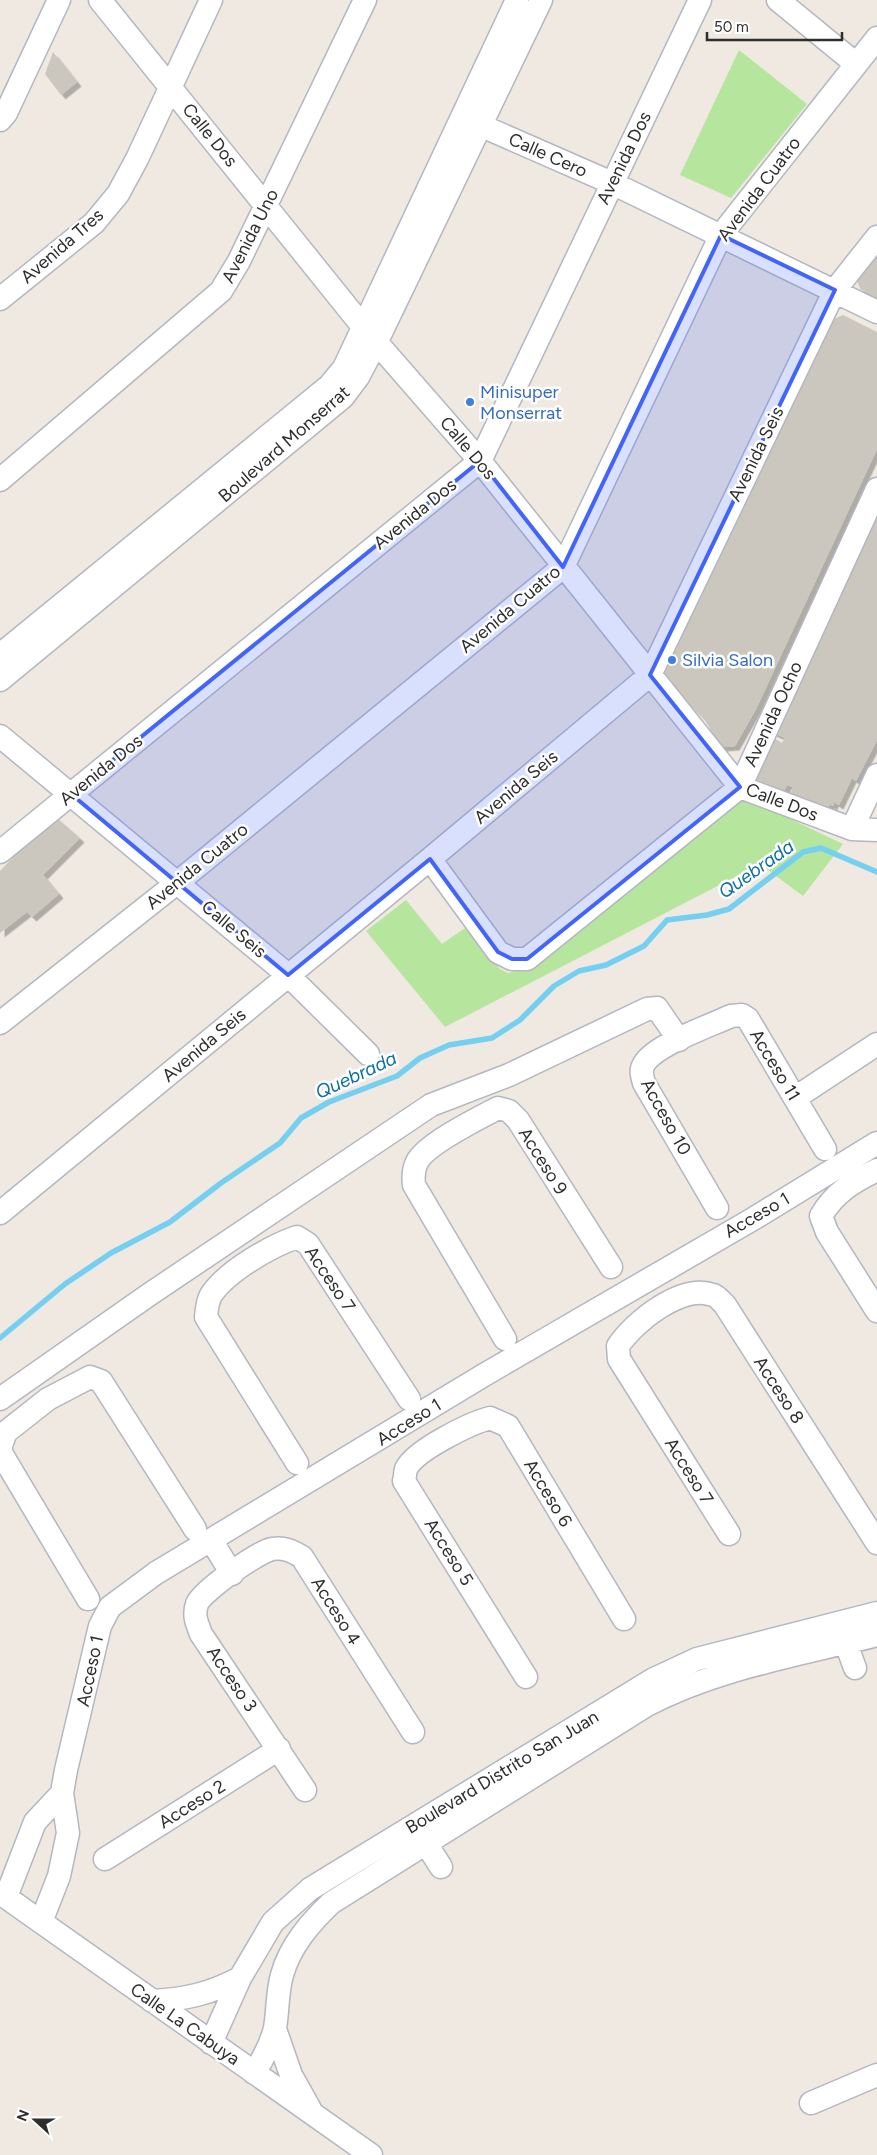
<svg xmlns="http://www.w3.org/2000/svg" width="877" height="2155" viewBox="0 0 877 2155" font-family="Figtree,sans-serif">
  <defs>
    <filter id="shadow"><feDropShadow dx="4.5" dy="4.5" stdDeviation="0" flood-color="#0004"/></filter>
  </defs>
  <rect width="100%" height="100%" fill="#efe9e1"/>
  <path fill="#b6e59e" d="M739,50L807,104L731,198L680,175Z
    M742,796L843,844L803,896L760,864L445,1027L366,931L406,900L442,944L465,928L500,969L508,973L516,971Z"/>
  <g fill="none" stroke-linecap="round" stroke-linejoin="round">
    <path stroke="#75cff0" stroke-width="5.5" d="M0,1338L65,1284L111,1253L170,1222L221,1183L280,1143L301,1118L329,1102L397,1076L420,1058L449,1045L492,1038L520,1020L554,986L579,971L606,965L644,946L667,920L707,915L729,909L803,852L821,848L877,872"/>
  </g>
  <path fill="#cbc7bf" filter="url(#shadow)" d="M53,52L77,82L61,95L45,74Z
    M877,250V298L860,289L856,277Z
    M843,315L877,332V449L756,709L735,746L721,747L704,719L662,677L677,641L832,320Z
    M877,516V740L856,781L852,778L839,805L834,802L833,806L830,804L828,807L825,806L811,800L810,803L790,794L793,787L787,785L783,793L753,781L774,738L782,743L785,738L772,732Z
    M57,818L80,838L43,875L59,894L32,917L27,912L0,933V871L21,849Z"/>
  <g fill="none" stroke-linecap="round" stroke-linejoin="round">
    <g stroke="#b4b7c1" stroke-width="25">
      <path id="minor" d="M100,0L364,328L480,461L740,787L852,829L877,830
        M778,0L856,64
        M466,119L612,183L877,312
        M0,120L6,113L59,0
        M0,299L94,223L118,194L137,159L211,0
        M0,480L221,291L239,261L365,0
        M0,655L329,386L344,368L517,0
        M0,680L343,397L358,377L377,341L541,0
        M0,736L288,975L368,1054
        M852,829L877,775
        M0,852L480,461L700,0
        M430,859L498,952L512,959H527L740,787L877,489
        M0,1023L178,882L563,567L721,235L877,38
        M795,1098L877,1044
        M877,1170C854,1181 834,1193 821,1216L827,1232L877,1311
        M717,1208L644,1083C642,1076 640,1070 644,1064C655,1045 709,1026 731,1016L742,1015L748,1019L825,1149
        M0,1213L430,859L650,675L835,290L877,237
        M505,1339L414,1185C413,1177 413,1170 417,1162C426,1144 479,1118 498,1108L509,1111L518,1120L611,1267
        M0,1399L150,1294L431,1105L509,1075L647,1009L657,1008L679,1040
        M297,1463L206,1317C207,1309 207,1302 211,1295C227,1271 271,1246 297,1237L308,1244L409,1399
        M729,1534L619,1359L618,1346C634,1322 682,1283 713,1295C717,1296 721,1301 725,1305L877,1543
        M211,1540L232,1574
        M88,1599L1,1453V1445L6,1432L48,1399L90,1377L101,1381L195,1529
        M841,1630L855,1668
        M526,1677L404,1481C405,1478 405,1472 406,1469C415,1450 471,1423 490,1418L508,1426L624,1619
        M305,1790L201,1634C197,1623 193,1616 197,1604C202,1591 258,1552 272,1549C284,1547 292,1551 302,1557L413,1732
        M418,1831L441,1867
        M105,1859L279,1749
        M0,1893L371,2155
        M6,1897L35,1822L62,1793
        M41,1922L59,1876L68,1833L62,1793L66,1770L100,1626L110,1607L156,1573L484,1375L753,1219L877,1143
        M152,2001C187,1999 209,1994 240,1978
        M275,2029L291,2075L310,2109
        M211,2043L240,1978L273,1922L310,1889L654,1679L697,1659L877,1613
        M254,2073C263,2059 271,2045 275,2028C278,2011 277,1992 282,1975C290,1946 310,1923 331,1903L647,1705C718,1668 799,1655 877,1635
        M811,2103L877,2075"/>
    </g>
    <use href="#minor" stroke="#fff" stroke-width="22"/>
  </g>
  <path fill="#4264fb" fill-opacity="0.2" stroke="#4264fb" stroke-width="4" stroke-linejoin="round" d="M721,235L835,290L650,675L740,787L527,959H512L498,952L430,859L288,975L71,794L480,461L563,567Z"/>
  <g fill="#3f7fe0" stroke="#fff" stroke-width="2">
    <circle cx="470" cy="402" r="5"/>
    <circle cx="672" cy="660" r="5"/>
  </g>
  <g text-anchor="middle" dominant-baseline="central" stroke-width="5" stroke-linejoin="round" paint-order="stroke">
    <g font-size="18" fill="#2e2e2e" stroke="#fff">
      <text transform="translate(210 135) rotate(51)">Calle Dos</text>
      <text transform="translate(548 155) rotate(24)">Calle Cero</text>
      <text transform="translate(624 158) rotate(-64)">Avenida Dos</text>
      <text transform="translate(759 189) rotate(-53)">Avenida Cuatro</text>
      <text transform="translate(250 236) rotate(-63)">Avenida Uno</text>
      <text transform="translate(62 246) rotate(-41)">Avenida Tres</text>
      <text transform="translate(284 444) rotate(-41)">Boulevard Monserrat</text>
      <text transform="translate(468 448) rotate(50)">Calle Dos</text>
      <text transform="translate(756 454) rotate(-64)">Avenida Seis</text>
      <text transform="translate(415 514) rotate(-39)">Avenida Dos</text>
      <text transform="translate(510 609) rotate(-40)">Avenida Cuatro</text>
      <text transform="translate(773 714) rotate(-65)">Avenida Ocho</text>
      <text transform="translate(101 770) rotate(-39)">Avenida Dos</text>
      <text transform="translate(516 787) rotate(-40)">Avenida Seis</text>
      <text transform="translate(782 802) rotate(21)">Calle Dos</text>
      <text transform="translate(197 866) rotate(-39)">Avenida Cuatro</text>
      <text transform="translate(234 929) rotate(40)">Calle Seis</text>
      <text transform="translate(204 1045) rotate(-40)">Avenida Seis</text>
      <text transform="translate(775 1065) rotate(59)">Acceso 11</text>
      <text transform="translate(666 1117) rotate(61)">Acceso 10</text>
      <text transform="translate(543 1161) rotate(58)">Acceso 9</text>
      <text transform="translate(757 1215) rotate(-30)">Acceso 1</text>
      <text transform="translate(330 1279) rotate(56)">Acceso 7</text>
      <text transform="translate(779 1390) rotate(57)">Acceso 8</text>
      <text transform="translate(409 1422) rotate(-32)">Acceso 1</text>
      <text transform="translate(689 1471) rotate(58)">Acceso 7</text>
      <text transform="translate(548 1493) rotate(59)">Acceso 6</text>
      <text transform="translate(449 1552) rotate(58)">Acceso 5</text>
      <text transform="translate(336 1611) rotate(58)">Acceso 4</text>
      <text transform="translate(90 1671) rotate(-78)">Acceso 1</text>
      <text transform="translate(232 1679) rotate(56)">Acceso 3</text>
      <text transform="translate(502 1772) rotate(-31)">Boulevard Distrito San Juan</text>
      <text transform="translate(192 1804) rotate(-32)">Acceso 2</text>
      <text transform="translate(185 2024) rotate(35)">Calle La Cabuya</text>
    </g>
    <g font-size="18" fill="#366cbe" stroke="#fff" text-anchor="start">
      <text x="480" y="392">Minisuper<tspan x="480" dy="21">Monserrat</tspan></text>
      <text x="682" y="660">Silvia Salon</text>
    </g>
    <g font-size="19" font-style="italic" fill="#0d6fa3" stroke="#fff">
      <text transform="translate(756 869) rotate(-35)">Quebrada</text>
      <text transform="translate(356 1075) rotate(-25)">Quebrada</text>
    </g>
  </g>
  <g transform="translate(35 2120) rotate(291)" stroke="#ffffff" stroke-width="4" paint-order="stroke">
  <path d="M0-4L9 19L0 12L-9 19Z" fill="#2e2e2e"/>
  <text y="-8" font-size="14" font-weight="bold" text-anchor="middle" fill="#2e2e2e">N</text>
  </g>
  <path d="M707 32v8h135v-8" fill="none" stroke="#2e2e2e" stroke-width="2.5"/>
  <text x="714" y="32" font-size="15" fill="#2e2e2e" stroke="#ffffff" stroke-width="4" paint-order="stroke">50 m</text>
</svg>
